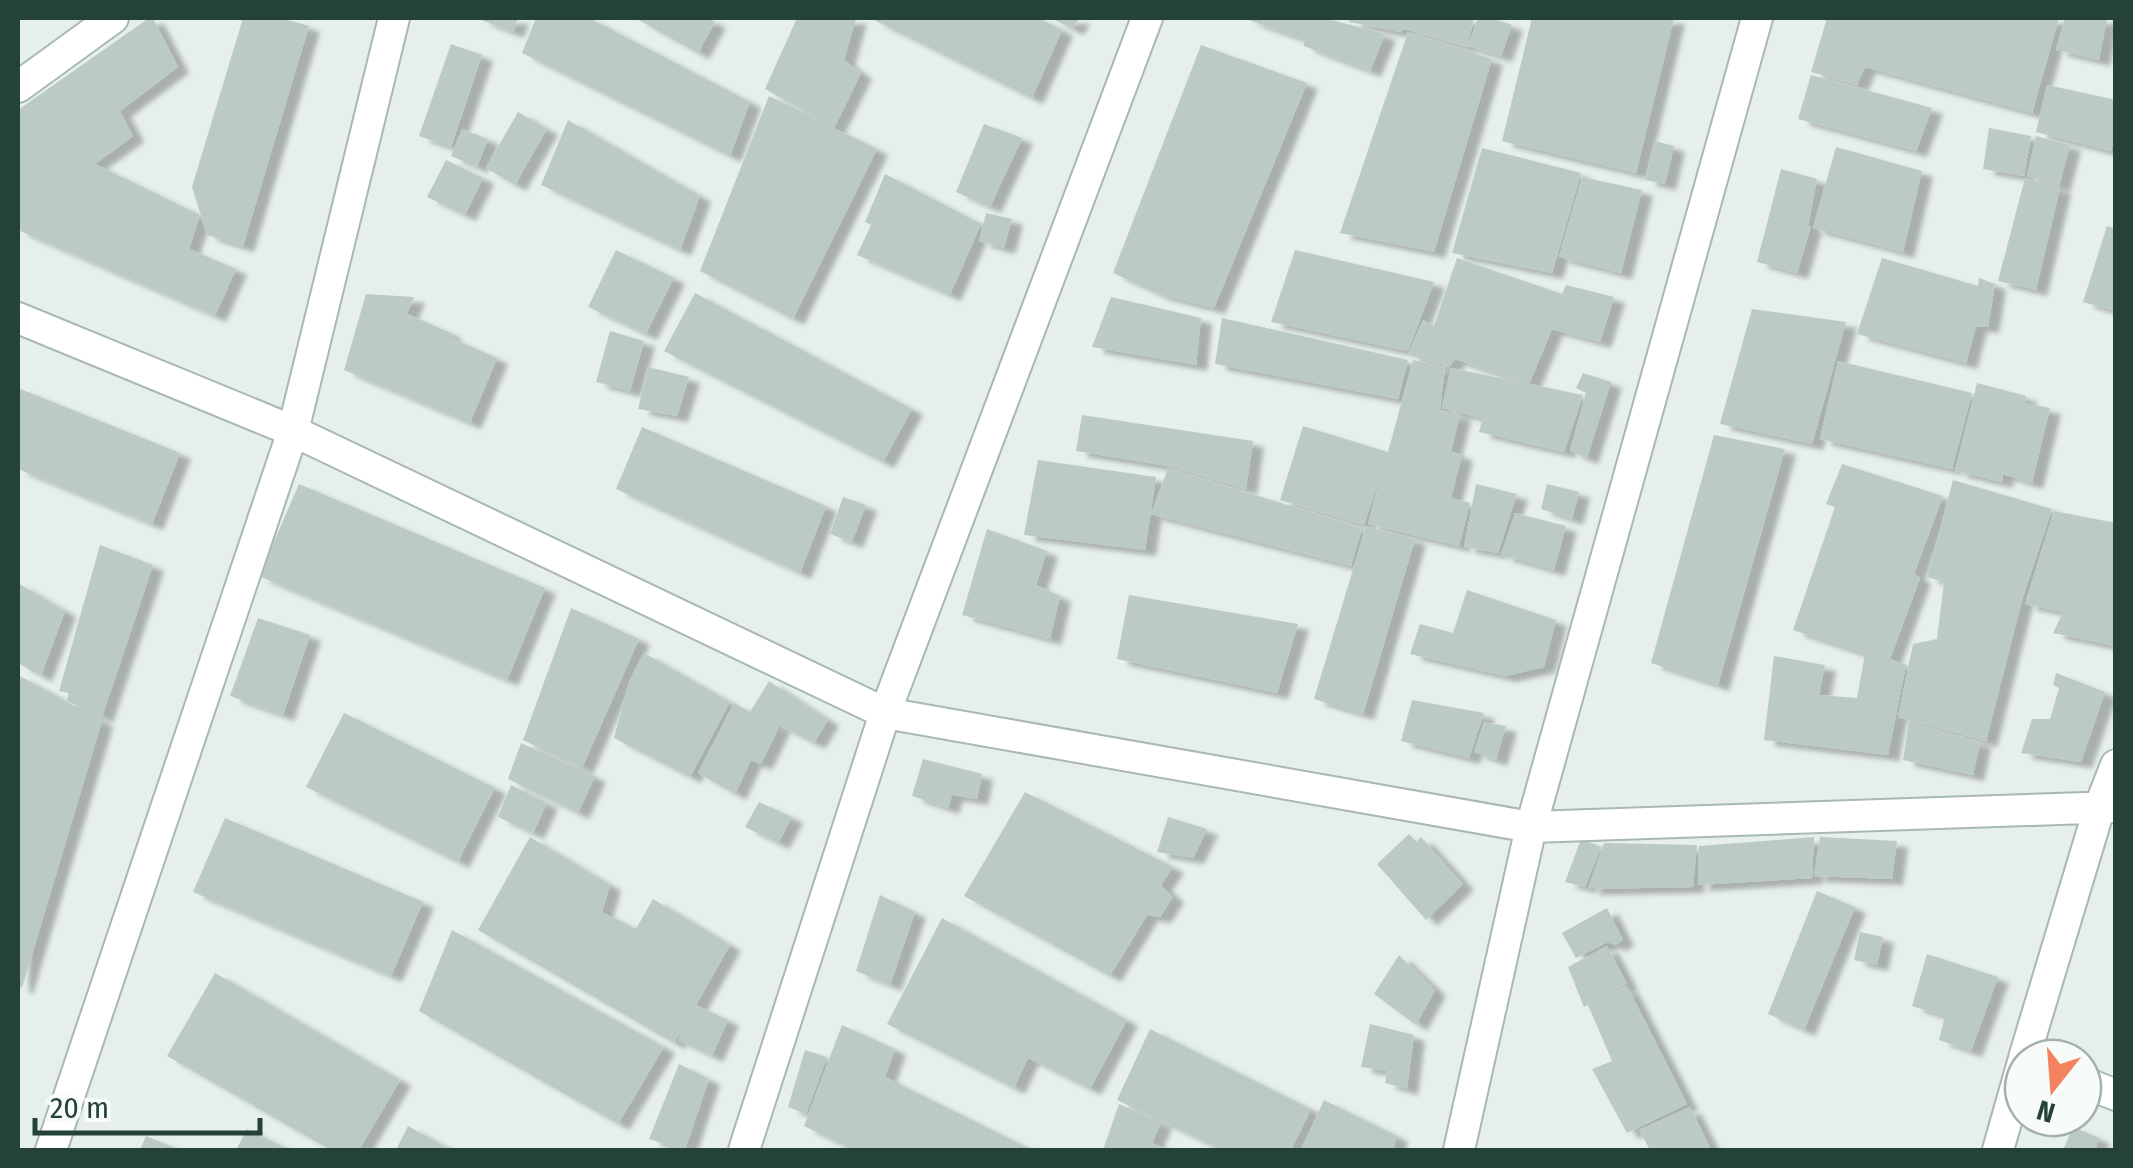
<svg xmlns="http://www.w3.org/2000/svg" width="2133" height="1168" viewBox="0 0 2133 1168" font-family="'Fira Sans Condensed',sans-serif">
  <defs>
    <filter id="shadow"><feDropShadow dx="11" dy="6" stdDeviation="2.5" flood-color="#0004"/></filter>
  </defs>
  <rect width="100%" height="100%" fill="#e6efeb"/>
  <path fill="#bbcac4" filter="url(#shadow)" d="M149,18H153L178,67L120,111L133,136L95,164L200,215L189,249L236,269L215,316L18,230V110Z
    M243,18H280L309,26L243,246L207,235L192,187Z
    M476,18H518L513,32Z
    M536,18H589L750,102L730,156L522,53Z
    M635,18H707L715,22L698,53Z
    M797,18H856L844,60L861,73L834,128L877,149L793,319L700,271L769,96L828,124L765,89Z
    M870,18H1039L1062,30L1032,98Z
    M1051,18H1079L1073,29Z
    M1243,18H1324L1385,34L1370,71L1304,46L1303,39Z
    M1350,18H1474L1467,47L1404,29L1401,32L1349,22Z
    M1478,18H1491L1512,25L1501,56L1468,46Z
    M1532,18H1674L1636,173L1502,141Z
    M1827,18H2059L2032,113L1865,67L1857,85L1811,72Z
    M2065,18H2107L2099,60L2056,50Z
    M1408,32L1466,50L1465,54L1467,51L1492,59L1434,252L1340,233Z
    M451,44L482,55L451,147L419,136Z
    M1201,45L1307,83L1214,308L1162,295L1113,273Z
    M1811,75L1932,108L1916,151L1798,119Z
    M2047,85L2116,100V129L2111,151L2036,132Z
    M518,112L547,129L515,185L486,168Z
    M568,120L700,196L680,250L541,185Z
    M984,124L1022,138L990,207L956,192Z
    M1989,128L2031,136L2024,176L1983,169Z
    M462,129L488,139L477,167L451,156Z
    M2036,136L2070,145L2059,186L2027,176Z
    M1655,141L1674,146L1665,184L1645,180Z
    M1836,147L1922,171L1903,252L1813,228Z
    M1482,148L1581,173L1552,273L1452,253Z
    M446,160L483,178L465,215L427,197Z
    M1781,169L1817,179L1808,227L1811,226L1797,273L1757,262Z
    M885,174L981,224L950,295L857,255L871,225L865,222Z
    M1582,177L1642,190L1621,273L1559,257Z
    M2025,178L2060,188L2036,290L1998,281Z
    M986,213L1012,219L1004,248L979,241Z
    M2107,226L2116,229V311L2083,302Z
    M616,250L674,278L646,334L588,307Z
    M1295,250L1434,282L1408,351L1271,322Z
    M1457,258L1562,294L1566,285L1614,297L1600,342L1552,329L1529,384L1455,359L1449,367L1408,355L1423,320L1434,326Z
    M1882,258L1978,286L1979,278L1995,284L1988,327L1976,326L1966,363L1857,334Z
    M695,293L912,409L883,462L664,351Z
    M366,294L414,297L407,314L451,333L449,337L497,358L470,423L344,370Z
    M1111,297L1201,318L1196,365L1092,347Z
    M1752,309L1846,322L1812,444L1720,424Z
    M1222,318L1408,360L1398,399L1215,364Z
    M610,331L644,341L630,391L596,382Z
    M1413,360L1445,367L1440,410L1460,414L1451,451L1462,455L1451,498L1470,503L1459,546L1368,524L1383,467L1364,525L1280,500L1303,426L1388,452Z
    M1838,361L1972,393L1952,469L1820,439Z
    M648,367L689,377L677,416L638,409Z
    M1451,368L1583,395L1564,452L1479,432L1483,418L1442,408Z
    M1583,373L1611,382L1587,458L1570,451L1586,393L1576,388Z
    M1977,383L2026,396L2025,403L2050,408L2032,483L2003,474L2002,482L1955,471Z
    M18,388L180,453L152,524L18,469Z
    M1082,415L1253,441L1246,489L1168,466L1076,451Z
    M642,427L826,506L800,573L616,489Z
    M1714,435L1785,449L1718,685L1651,663Z
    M1038,460L1156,477L1145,550L1024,535Z
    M1842,464L1943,496L1914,574L1920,578L1890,659L1906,665L1888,755L1764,740L1774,656L1825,665L1819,695L1857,698L1865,654L1793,630L1835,507L1826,504Z
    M1168,468L1362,528L1351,566L1151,514Z
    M1953,480L2052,509L2022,600L1986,741L1898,717L1913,644L1937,639L1944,582L1927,577Z
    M299,484L545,588L507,680L259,576Z
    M1476,484L1517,494L1498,553L1464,547Z
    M1547,484L1579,492L1572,519L1541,509Z
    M843,497L866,505L852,542L830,534Z
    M2054,511L2116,523L2115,646L2053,633L2063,612L2025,604Z
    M1515,513L1566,526L1554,570L1501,555Z
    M1366,526L1415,539L1363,714L1314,699Z
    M987,529L1047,551L1036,585L1060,596L1050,639L962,615Z
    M100,545L153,565L102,717L67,701L69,693L59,691Z
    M18,583L65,611L41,676L18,663Z
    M1467,590L1556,620L1544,667L1505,676L1410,654L1420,624L1453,633Z
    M1129,595L1298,624L1277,693L1117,659Z
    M571,608L639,639L582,768L523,740Z
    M258,618L310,635L283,715L230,696Z
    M644,653L730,702L690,777L614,738L629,682Z
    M2056,673L2105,692L2081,762L2021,753L2032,719H2050L2059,688L2053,685Z
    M18,675L102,721L22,988L18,986Z
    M769,681L828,720L814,743L759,715L779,727L761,764L751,760L735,794L698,773L734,703L750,712Z
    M1412,700L1484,713L1469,758L1401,741Z
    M344,713L495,788L458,862L306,787Z
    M1484,722L1506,726L1496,760L1474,752Z
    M1909,722L1980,742L1973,775L1903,760Z
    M521,743L595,776L578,813L508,779Z
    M923,759L982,774L977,799L952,795L948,808L912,796Z
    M511,785L547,803L533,833L498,817Z
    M1025,792L1173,867L1161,885L1173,897L1160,917L1147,915L1110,976L964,896Z
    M759,802L792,817L778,843L745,827Z
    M1168,817L1207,829L1193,858L1157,852Z
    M225,818L423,902L391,976L193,892Z
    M1409,834L1417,842L1421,837L1463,884L1426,920L1377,864Z
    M530,837L610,885L602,912L636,929L653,899L730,945L696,1005L728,1020L712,1056L678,1040L694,1009L674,1043L478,930Z
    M1814,837L1812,878L1698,885L1699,846Z
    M1820,837L1897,841L1892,879L1814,876Z
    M1581,839L1601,847L1585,887L1565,882Z
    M1604,843L1697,845L1693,887L1588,889Z
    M1817,891L1855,907L1804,1030L1768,1014Z
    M880,895L915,912L890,985L856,971Z
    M1607,908L1623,940L1615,945L1608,942L1576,958L1562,933Z
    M942,918L1127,1020L1090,1089L1028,1058L1014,1088L887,1024Z
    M452,930L664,1047L618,1124L419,1011Z
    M1860,932L1883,937L1877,965L1854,960Z
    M1607,946L1627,984L1592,1002L1627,986L1687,1104L1627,1133L1592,1069L1612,1061L1588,1005L1584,1007L1568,967Z
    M1927,954L1998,977L1971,1051L1939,1040L1945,1016L1912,1006Z
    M1399,955L1435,990L1416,1025L1374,994Z
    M215,973L400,1080L359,1150H331L167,1056Z
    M1370,1024L1414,1035L1407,1089L1385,1083L1387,1071L1361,1067Z
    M842,1025L895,1049L885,1077L1032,1150H853L804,1126Z
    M1150,1029L1311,1109L1291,1150H1222L1117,1100Z
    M805,1050L827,1057L806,1114L788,1107Z
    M679,1064L709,1079L685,1150L649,1139Z
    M1324,1100L1397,1136L1393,1150H1301Z
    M1119,1104L1161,1123L1152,1143L1169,1150H1103Z
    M1690,1107L1711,1150H1650L1639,1130Z
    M408,1126L451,1150H396Z
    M2073,1127L2099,1138L2095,1150H2063Z
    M247,1129L290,1150H236Z
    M146,1136L180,1150H140Z"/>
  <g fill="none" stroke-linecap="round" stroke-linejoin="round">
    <g stroke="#a8b8b2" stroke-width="34">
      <path id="minor" d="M18,87L113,18
        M18,318L293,431L885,713L1531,827L2116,807
        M2024,1058L2100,806L2116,765
        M2083,1082L2116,1095
        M51,1150L293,431L394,18
        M744,1150L885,713L1147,18
        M1459,1150L1531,827L1757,18
        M1998,1150L2023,1062"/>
    </g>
    <use href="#minor" stroke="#fff" stroke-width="30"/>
  </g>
  <rect width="2133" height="1168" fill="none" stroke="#24423a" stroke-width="40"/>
  <g transform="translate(2053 1088) rotate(197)"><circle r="48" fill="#f7fbf9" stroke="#a3b1ad" stroke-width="2.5"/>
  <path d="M0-8L18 38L0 25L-18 38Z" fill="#f4845f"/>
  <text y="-15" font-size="28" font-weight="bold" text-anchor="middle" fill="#24423a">N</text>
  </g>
  <path d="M35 1118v15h225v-15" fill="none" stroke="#24423a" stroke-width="5"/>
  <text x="50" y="1118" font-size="30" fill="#24423a" stroke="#f7fbf9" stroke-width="8" paint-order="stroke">20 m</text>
</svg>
